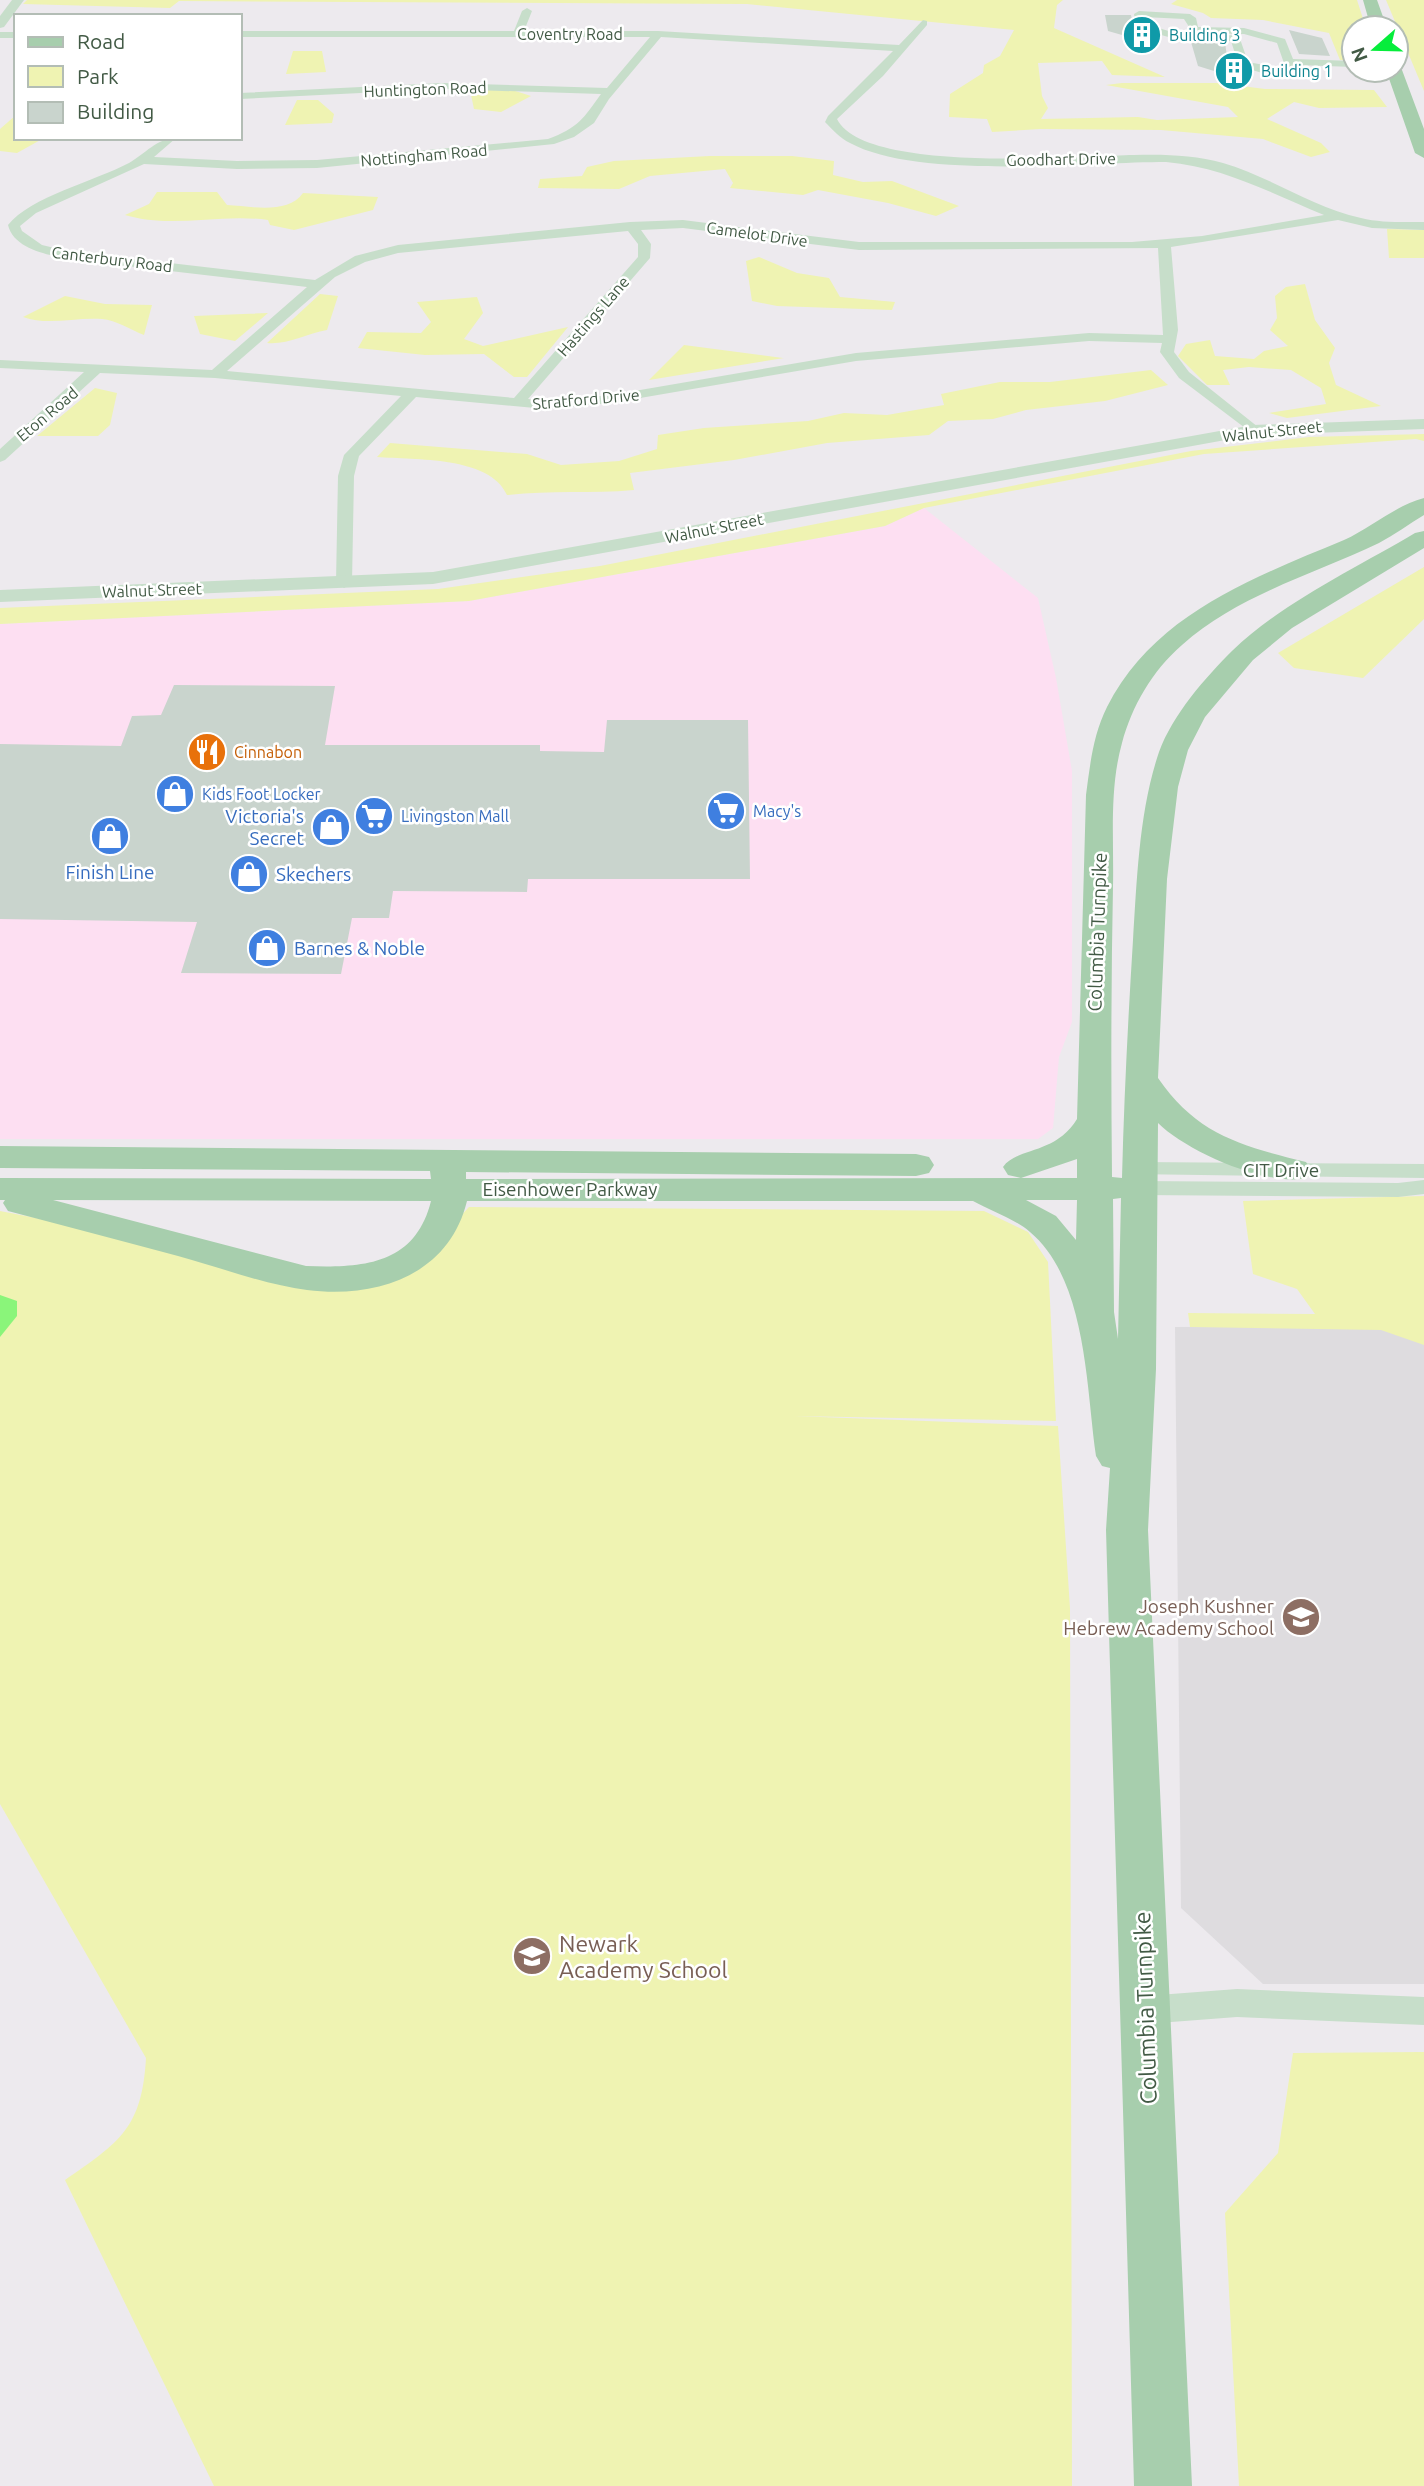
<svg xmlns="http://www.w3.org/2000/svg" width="1424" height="2486" viewBox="0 0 1424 2486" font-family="Ubuntu,sans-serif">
  <rect width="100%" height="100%" fill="#edeaee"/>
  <path fill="#fddff2" d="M924,508L1038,598L1056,678L1072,771V1022L1059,1057L1053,1128L1038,1139H0V624L469,601L885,526Z"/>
  <path fill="#dedcdf" d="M1424,1282V1984H1263L1181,1908L1175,1327L1366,1326Z"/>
  <path fill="#eff3b2" d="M27,0H1063L1057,5L1054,28L1165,77L1112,75L1102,61L1038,63L1042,96L1048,108L1041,119L1138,117L1157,120L1238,117L1228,107L1106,85L1122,83H1218L1265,89L1374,90L1387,107L1319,108L1294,102L1267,119L1321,143L1330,152L1311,157L1263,139L1161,130L1040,129L992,132L987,119L949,117L950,94L983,73L984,65L1000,56L1014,30L747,4L179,1L170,8L23,4Z
    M1177,0H1357L1366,28H1354V61L1340,60L1329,33L1263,20L1211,18L1203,13L1171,4Z
    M1386,0H1424V91Z
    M293,51H322L326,72L286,74Z
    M509,89L531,96L501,112L474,109L470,90Z
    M297,100H318L334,114L332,123L285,125Z
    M16,115V138H44L17,153L0,151V129Z
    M710,156H792L834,161L833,175L863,182L892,181L959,206L936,216L888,203L818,190L803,195L730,188L733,183L725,169L650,176L619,189L538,188L540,179L582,176L587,167L614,161Z
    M157,192H217L227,205C250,206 288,215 303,193L378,197L373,210L294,230L270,225L268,220C220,213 171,229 125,215L149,204Z
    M1387,229L1424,230V258H1389Z
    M759,257L797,273L829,278L840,297L895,302L892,310L777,306L752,301L746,261Z
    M1305,284L1315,320L1335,348L1329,363L1336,385L1381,406L1287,418L1269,413L1326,404L1321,388L1291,370L1249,367L1223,370L1230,385H1207L1178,356L1186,344L1210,340L1215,356L1254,359L1264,351L1288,346L1270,330L1277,318L1275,296L1286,287Z
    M320,294L338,296L327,330C306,334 287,345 267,343Z
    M65,296L105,304L152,305L144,335C131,330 116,320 102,319C75,317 48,326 23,317Z
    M477,297L483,313L464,339L483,346L568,327L527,377H514L484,354L425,355L358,348L367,332L421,333L431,322L417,302Z
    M268,313L235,341L200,334L194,316Z
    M684,345L783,358H784L649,380Z
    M1151,370L1168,385L1105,401L1026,410L993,419L948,421L929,435L827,443L734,460L630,473L634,490C591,494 550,490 507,495C490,456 415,460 377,457L390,443L527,454L561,465L619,461L657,449L658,435L704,428L808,421L844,413L887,415L944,405L941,394L1000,382H1050Z
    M95,388L117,393L110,425L98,436H37Z
    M1424,434V441L1416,439L1204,454L924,508L885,526L469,601L0,624V608L438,589L600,566L1191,451L1309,437Z
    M1424,567V619L1363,678L1294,668L1278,653Z
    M1424,1196V1345L1381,1330L1190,1327L1188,1313L1315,1314L1297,1289L1253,1274L1243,1201Z
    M469,1207L984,1211L1028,1232L1048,1262L1056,1421L794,1416L1058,1426L1070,1608L1072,2486H214L65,2180C120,2142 142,2128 146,2058L0,1804V1211L62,1223L295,1288L404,1276Z
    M1424,2052V2486H1239L1225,2213L1278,2153L1293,2053Z"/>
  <path fill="#8af57a" d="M0,1295L17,1301V1316L0,1337Z"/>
  <path fill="#c9d4cd" d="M1105,15H1131L1136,39L1108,31Z
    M1289,30L1322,38L1330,56L1299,54Z
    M1191,42L1225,43L1230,76L1198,66Z
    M174,685L335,686L325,745H540V751L604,752L607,720H748L750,879H528L527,892L393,891L389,918H352L341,974L181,973L197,922L0,919V744L121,746L132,716L161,715Z"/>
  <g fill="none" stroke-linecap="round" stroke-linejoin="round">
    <path fill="#c7deca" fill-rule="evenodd" d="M527,8L532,11L524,31H658L899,45L923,20L927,21V25L883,76L837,119C864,174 1078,156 1134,155C1164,154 1194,155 1223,163C1271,177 1312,207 1361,218C1381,223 1403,222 1424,222V230L1372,228L1338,220L1171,247L1178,330L1174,352L1189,372L1258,427L1260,430L1253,434L1179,378L1160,352L1162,343L1089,341L856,361L611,403L546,409L416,397L359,456L354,476L352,583L344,588L336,583L338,476L344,455L401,396L215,378L100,373L5,460L0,462V449L84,372L0,368V360L212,370L307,287L67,259C46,254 14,249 8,225C30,197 95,181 129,163C145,154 157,138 176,138L154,157L237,161L317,160L548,139C578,128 584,118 601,94L442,89L240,99V93L442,83L607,88L650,37H240V31H514L522,11ZM661,37L893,51L828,116L825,122C832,129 841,139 850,143C918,180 1086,162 1166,162C1224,167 1270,193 1324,215L1202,236L1132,242H859L683,220L630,222L398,245L355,256L315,280L67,251L42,245L22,231L20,226L36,213L144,164L237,169L317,168L554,144L574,137L594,123L609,99ZM683,228L859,250L1158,248L1163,335L1089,333L856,353L611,395L546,401L528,399L650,258L651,244L641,230ZM628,231L638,244V257L514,398L227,371L335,277L365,262L398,253Z
      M1139,11L1190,14L1196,18L1198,27L1244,28L1285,39L1293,59L1354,61V67L1296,65L1298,72C1283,82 1256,71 1239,66L1231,41L1172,38L1136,28L1134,14ZM1144,17L1184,19L1193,33L1172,32L1145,24ZM1200,33L1244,34L1277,43L1286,69L1248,62L1239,36Z
      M0,32H16V38H0Z
      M1138,1162L1424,1164V1178L1130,1174L1126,1169L1130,1164Z
      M1424,1180V1194L1398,1197L1139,1195L1131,1193L1127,1188L1131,1183L1139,1181L1398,1183Z
      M1237,1989L1424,1997V2025L1237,2017L1145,2024L1133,2020L1128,2010L1133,2000L1145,1996Z"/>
    <path fill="#c7deca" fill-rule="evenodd" d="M12,0H24L4,27L0,28V16Z
      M1424,419V429L1253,435L433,584L0,602V590L433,572L1253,425Z"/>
    <path fill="#a7cead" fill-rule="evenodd" d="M1363,0H1377L1387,28H1371Z
      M1396,66L1402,70L1424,129V158L1415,153L1386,70H1396Z
      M1424,498V515C1409,524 1394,535 1379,543C1312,575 1238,595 1182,645C1152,671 1132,706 1122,743C1109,789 1114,840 1113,886C1111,984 1111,1081 1112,1177L1122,1178C1124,1099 1128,1020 1133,940C1137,879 1139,811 1159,752C1173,714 1205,678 1233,650C1280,604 1358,567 1415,533L1424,531V548L1292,628L1253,660L1205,717L1188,750L1178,787L1167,879L1158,1078C1197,1135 1242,1146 1306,1162L1311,1170L1306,1178C1267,1187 1186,1151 1158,1123L1156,1369L1148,1530L1192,2486H1134L1106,1530L1110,1468L1102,1466L1096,1456C1086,1387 1087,1280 1030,1232C1015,1219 991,1211 973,1201H467C449,1275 377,1299 307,1290C266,1285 219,1267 178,1256C122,1241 65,1226 8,1211L3,1203L5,1200H0V1178L431,1179L430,1171L0,1168V1146L916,1154L929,1157L934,1165L929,1173L916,1176L466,1172V1179L1077,1178V1159L1021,1178L1008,1175L1003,1167C1017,1147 1055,1155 1077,1119L1086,795C1090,765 1093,735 1107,707C1154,614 1253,578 1344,540C1371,528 1396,505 1424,498ZM1121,1198L1118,1339L1114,1312L1113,1199ZM53,1200L431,1201C415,1265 363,1268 306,1266ZM1026,1200H1077L1076,1240L1056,1216Z"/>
  </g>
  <defs>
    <g id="building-disc" transform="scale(2.0125)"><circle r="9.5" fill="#0f9aa8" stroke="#fff"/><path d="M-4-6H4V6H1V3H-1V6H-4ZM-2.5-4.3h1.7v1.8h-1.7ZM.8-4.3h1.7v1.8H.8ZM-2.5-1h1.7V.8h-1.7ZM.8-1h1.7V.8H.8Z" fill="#fff"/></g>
    <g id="restaurant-disc" transform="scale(2.0125)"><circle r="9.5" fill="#e8710a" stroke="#fff"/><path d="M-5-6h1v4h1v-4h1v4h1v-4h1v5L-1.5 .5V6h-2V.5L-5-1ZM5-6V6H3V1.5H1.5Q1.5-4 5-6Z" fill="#fff"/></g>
    <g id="shop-disc" transform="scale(2.0125)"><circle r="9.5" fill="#3f7fe0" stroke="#fff"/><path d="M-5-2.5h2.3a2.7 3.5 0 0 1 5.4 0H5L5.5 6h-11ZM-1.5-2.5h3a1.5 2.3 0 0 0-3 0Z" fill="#fff"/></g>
    <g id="supermarket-disc" transform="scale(2.0125)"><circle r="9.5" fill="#3f7fe0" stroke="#fff"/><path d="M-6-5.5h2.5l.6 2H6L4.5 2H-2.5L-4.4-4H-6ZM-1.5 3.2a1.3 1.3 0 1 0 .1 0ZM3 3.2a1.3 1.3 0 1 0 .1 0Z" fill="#fff"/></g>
    <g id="school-disc" transform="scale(2.0125)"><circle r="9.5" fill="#8d6e63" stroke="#fff"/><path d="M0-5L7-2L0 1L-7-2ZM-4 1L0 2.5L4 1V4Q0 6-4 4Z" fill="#fff"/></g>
  </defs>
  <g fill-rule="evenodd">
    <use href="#building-disc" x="1142" y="35"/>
    <use href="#building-disc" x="1234" y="71"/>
    <use href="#restaurant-disc" x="207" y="752"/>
    <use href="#shop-disc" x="175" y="794"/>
    <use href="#supermarket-disc" x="726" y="811"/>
    <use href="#supermarket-disc" x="374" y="816"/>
    <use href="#shop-disc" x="331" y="827"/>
    <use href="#shop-disc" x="110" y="836"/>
    <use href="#shop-disc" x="249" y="874"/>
    <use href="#shop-disc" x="267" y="948"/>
    <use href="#school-disc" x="1301" y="1617"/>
    <use href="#school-disc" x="532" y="1956"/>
  </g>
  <g text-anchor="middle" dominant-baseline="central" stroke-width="5" stroke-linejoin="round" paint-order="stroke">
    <g font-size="16" fill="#425a45" stroke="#fff">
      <text x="570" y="34">Coventry Road</text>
      <text transform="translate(425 89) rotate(-2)">Huntington Road</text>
      <text transform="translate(424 155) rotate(-5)">Nottingham Road</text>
      <text transform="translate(1061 159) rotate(-1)">Goodhart Drive</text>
      <text transform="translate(757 234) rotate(8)">Camelot Drive</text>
      <text transform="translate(112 259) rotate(7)">Canterbury Road</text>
      <text transform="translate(593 316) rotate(-49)">Hastings Lane</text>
      <text transform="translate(586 399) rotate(-5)">Stratford Drive</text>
      <text transform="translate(47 414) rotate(-40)">Eton Road</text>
      <text transform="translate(1272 431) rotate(-6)">Walnut Street</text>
      <text transform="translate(714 528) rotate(-11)">Walnut Street</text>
      <text transform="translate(152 590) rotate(-2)">Walnut Street</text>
    </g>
    <g font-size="16" fill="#0d838f" stroke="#fff" text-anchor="start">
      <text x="1169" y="35">Building 3</text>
      <text x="1261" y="71">Building 1</text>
    </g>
    <g font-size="16" fill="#c56008" stroke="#fff" text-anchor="start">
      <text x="234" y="752">Cinnabon</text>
    </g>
    <g font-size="16" fill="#366cbe" stroke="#fff" text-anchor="start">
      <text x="202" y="794">Kids Foot Locker</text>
      <text x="753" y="811">Macy's</text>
      <text x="401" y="816">Livingston Mall</text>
    </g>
    <g font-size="19" fill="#366cbe" stroke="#fff" text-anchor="start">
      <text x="304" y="816" text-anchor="end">Victoria's<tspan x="304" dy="22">Secret</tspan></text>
      <text x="110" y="872" text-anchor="middle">Finish Line</text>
      <text x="276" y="874">Skechers</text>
      <text x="294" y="948">Barnes &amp; Noble</text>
    </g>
    <g font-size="19" fill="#425a45" stroke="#fff">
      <text transform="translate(1097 932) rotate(-88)">Columbia Turnpike</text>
      <text x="1281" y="1170">CIT Drive</text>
      <text x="570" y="1189">Eisenhower Parkway</text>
    </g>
    <g font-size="19" fill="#785e54" stroke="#fff" text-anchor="end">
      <text x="1274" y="1606">Joseph Kushner<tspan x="1274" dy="22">Hebrew Academy School</tspan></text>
    </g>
    <g font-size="23" fill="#785e54" stroke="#fff" text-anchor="start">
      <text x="559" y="1943">Newark<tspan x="559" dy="26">Academy School</tspan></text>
    </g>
    <g font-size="23" fill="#425a45" stroke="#fff">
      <text transform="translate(1145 2008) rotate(-92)">Columbia Turnpike</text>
    </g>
  </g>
  <rect x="14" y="14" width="228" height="126" fill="#ffffff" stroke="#b3bdb5" stroke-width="2"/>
  <rect x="28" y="37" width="35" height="10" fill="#a7cead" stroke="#b3bdb5" stroke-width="2"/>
  <text x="77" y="49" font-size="21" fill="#425a45">Road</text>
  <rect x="28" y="66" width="35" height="21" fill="#eff3b2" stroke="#b3bdb5" stroke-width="2"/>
  <text x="77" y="84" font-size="21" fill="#425a45">Park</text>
  <rect x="28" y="102" width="35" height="21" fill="#c9d4cd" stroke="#b3bdb5" stroke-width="2"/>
  <text x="77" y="119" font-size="21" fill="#425a45">Building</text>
  <g transform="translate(1375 49) rotate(250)"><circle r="33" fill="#ffffff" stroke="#b3bdb5" stroke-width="2"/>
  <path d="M0-5L12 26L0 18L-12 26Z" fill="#06ed3b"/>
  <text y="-10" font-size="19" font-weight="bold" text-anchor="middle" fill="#425a45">N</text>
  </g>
</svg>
